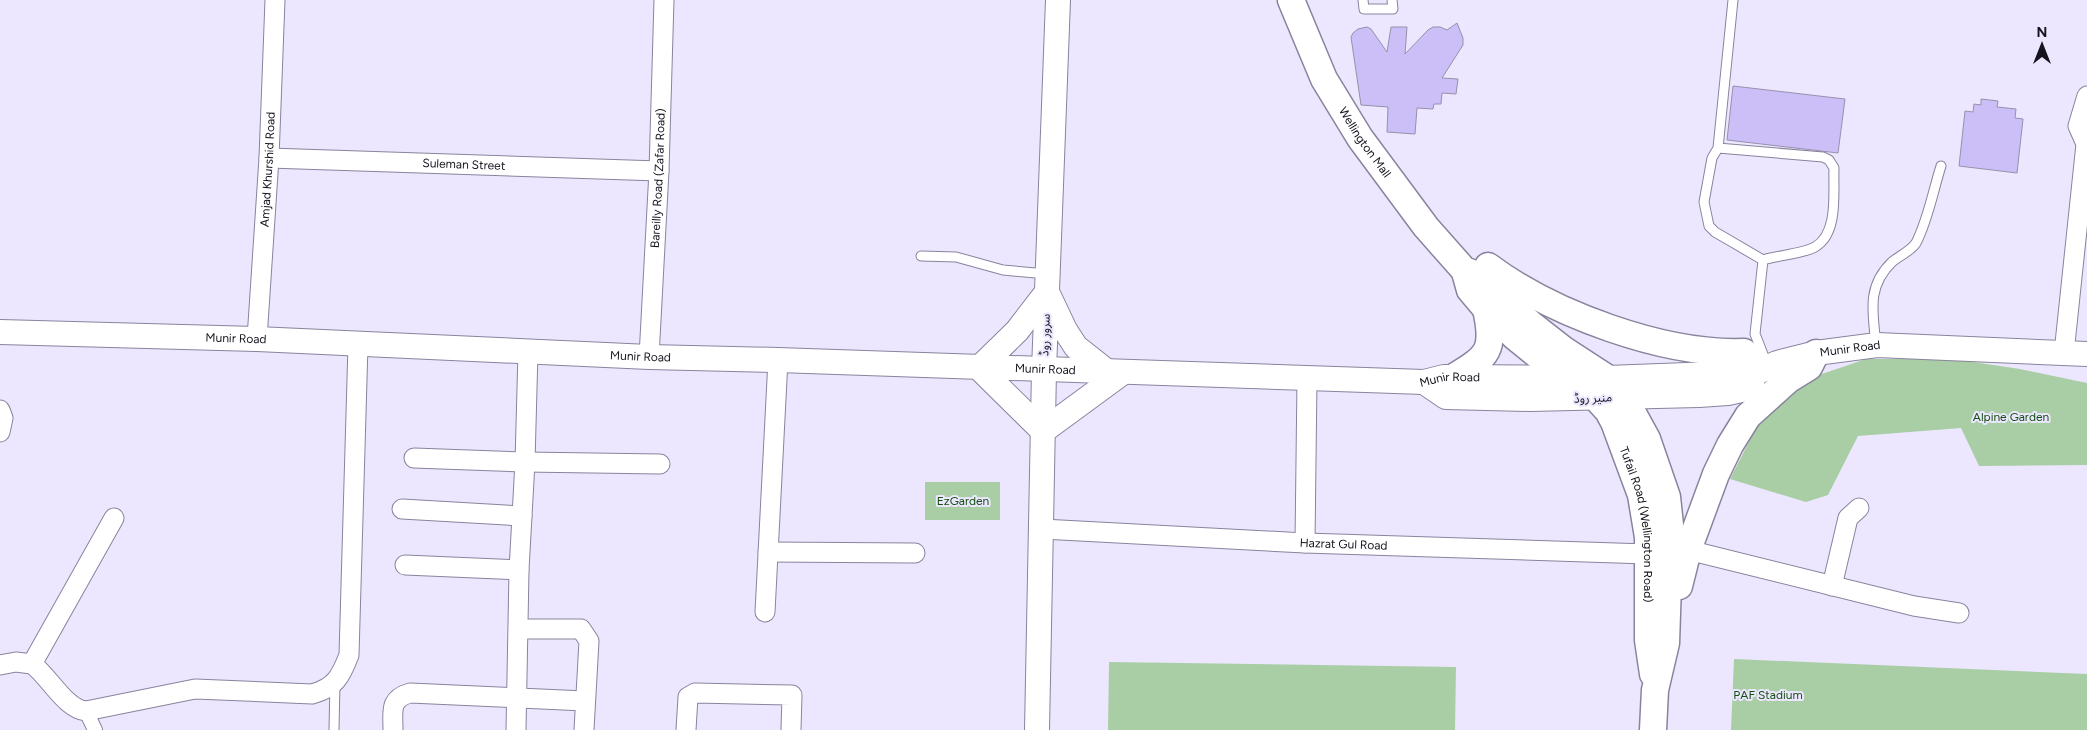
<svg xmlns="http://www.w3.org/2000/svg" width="2087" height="730" viewBox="0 0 2087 730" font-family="Figtree,'Noto Sans Arabic',sans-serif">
  <rect width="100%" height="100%" fill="#ece7fe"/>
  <path fill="#a9cea5" d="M1866,359H1953L2020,369L2087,383V465L1979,466L1961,428L1858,436L1828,495L1806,502L1730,479L1756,428L1784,399L1813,377Z
    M925,482H1000V520H925Z
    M1734,659L2087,674V730H1731Z
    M1109,662L1456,667L1455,730H1108Z"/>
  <path fill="#ccbff8" stroke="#9691ab" d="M1457,23L1463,38V45L1442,78L1458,79L1456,94L1442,93L1441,104H1434L1433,109L1417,108L1415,134L1387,132L1388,107L1361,105L1351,37L1353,33L1358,29L1367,27L1371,29L1387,52L1391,27H1407L1405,54L1428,30L1433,27H1440L1447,30Z
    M1733,86L1845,99L1838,153L1727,140Z
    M1981,99L1998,101L1997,107L2016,109L2015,118L2023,119L2017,173L1959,166L1965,111L1973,112L1974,104L1981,105Z"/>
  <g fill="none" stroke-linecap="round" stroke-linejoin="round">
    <g stroke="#89839d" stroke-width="11">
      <path id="service" d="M1363,0L1364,9H1393L1392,0
        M1718,148L1823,157L1829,160L1834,168C1833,192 1839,233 1815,247C1805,253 1776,256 1763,260L1715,232L1709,226L1704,202L1712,158Z
        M1718,148L1733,0
        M921,256L956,257L1003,270L1047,274
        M1763,260L1755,334L1766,362
        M1876,345C1873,313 1866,287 1892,262C1899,256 1911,251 1916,243C1928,220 1933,191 1941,166
        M334,730L335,682"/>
    </g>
    <g stroke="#89839d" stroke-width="16">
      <path id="pedestrian" d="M86,711L95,730"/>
    </g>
    <g stroke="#89839d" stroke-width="21">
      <g id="minor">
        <path id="s1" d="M269,158L659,171"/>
        <path id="s2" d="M257,339L269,158L275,0"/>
        <path d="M2064,353L2086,144L2078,126L2087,96"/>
        <path id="s3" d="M649,357L659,171L664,0"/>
        <path d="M0,410L3,418L0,432"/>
        <path d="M414,458L525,462L660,464"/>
        <path d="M402,509L522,516"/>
        <path d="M114,518L32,664C49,676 65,709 86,711L195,689L312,694C335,688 341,676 349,655L358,345"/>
        <path id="s4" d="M1042,529L1305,543L1647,554"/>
        <path d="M1305,543L1307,379"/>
        <path d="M1688,550L1914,606L1959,613"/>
        <path d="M768,552L915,553"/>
        <path d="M405,565L519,570"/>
        <path d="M1832,586L1848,518L1859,508"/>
        <path d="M765,612L778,360"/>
        <path d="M519,629H581L589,641L584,730"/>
        <path d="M0,665L16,662L32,664"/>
        <path d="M393,730C393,711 389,699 410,693L585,701"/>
        <path d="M516,730L519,570L525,462L528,352"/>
        <path d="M686,730L688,697L695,693L792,695L791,730"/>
      </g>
    </g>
    <g stroke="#89839d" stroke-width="26">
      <g id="tertiary">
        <path id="s5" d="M0,332L257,339L649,357L778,360L1424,382L1444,377L1607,378L1714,374L1735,370L1755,373L1777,363L1816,353L1877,345L2087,354"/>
        <path d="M1109,373L1076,347L1065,330L1047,292L1017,331L979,368L1043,431L1122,373"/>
        <path d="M1424,382L1446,397L1530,399L1699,395L1728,393L1750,388L1755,373"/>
        <path d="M1037,730L1044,370L1058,0"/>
      </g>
    </g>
    <g stroke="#89839d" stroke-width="29">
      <g id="secondary">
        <path id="s6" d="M1291,0L1324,79L1360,138L1426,227L1464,270L1477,275L1532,325L1564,350L1607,378L1624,397L1647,439L1667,497L1670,525L1666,643L1655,690L1653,730"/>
        <path d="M1488,266C1552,314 1664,355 1744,352L1762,369"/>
        <path id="s7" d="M1465,272L1470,290L1486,309L1515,337L1546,362L1574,379L1597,399L1608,411L1614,422L1641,495L1648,537V640L1653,674"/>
        <path d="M1454,377C1489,356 1495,350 1486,309"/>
        <path d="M1679,586L1688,550L1716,474L1730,445L1748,416L1788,380L1809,367L1816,353"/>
      </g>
    </g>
    <use href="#service" stroke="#fff" stroke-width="9"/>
    <use href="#pedestrian" stroke="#fff" stroke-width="14"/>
    <use href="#minor" stroke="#fff" stroke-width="19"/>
    <use href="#tertiary" stroke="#fff" stroke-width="24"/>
    <use href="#secondary" stroke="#fff" stroke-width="26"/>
  </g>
  <g text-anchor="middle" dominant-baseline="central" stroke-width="4" stroke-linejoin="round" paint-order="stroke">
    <g font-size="12" fill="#15131d" stroke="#ece7fe">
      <text stroke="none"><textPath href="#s6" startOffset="161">Wellington Mall</textPath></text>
      <text stroke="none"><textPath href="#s1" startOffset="195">Suleman Street</textPath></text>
      <text stroke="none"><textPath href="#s2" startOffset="170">Amjad Khurshid Road</textPath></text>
      <text stroke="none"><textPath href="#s3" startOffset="179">Bareilly Road (Zafar Road)</textPath></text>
      <text transform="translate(1045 335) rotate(-88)">سرور روڈ</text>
      <text stroke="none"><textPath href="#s5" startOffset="236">Munir Road</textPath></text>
      <text stroke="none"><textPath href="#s5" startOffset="1856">Munir Road</textPath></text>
      <text stroke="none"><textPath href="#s5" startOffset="641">Munir Road</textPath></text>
      <text stroke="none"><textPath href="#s5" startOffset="1046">Munir Road</textPath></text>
      <text stroke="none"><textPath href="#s5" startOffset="1451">Munir Road</textPath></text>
      <text transform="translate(1593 398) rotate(-2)">منیر روڈ</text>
      <text stroke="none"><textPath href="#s7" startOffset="322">Tufail Road (Wellington Road)</textPath></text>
      <text stroke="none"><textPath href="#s4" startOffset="302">Hazrat Gul Road</textPath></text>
    </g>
    <g font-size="12" fill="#144e11" stroke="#ece7fe">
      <text x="2011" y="417">Alpine Garden</text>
      <text x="963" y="501">EzGarden</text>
      <text x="1768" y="695">PAF Stadium</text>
    </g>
  </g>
  <g transform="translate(2042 45)" stroke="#ece7fe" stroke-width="4" paint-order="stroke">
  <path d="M0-4L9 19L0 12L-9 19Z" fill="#15131d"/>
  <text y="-8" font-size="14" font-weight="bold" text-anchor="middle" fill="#15131d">N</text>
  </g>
</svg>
